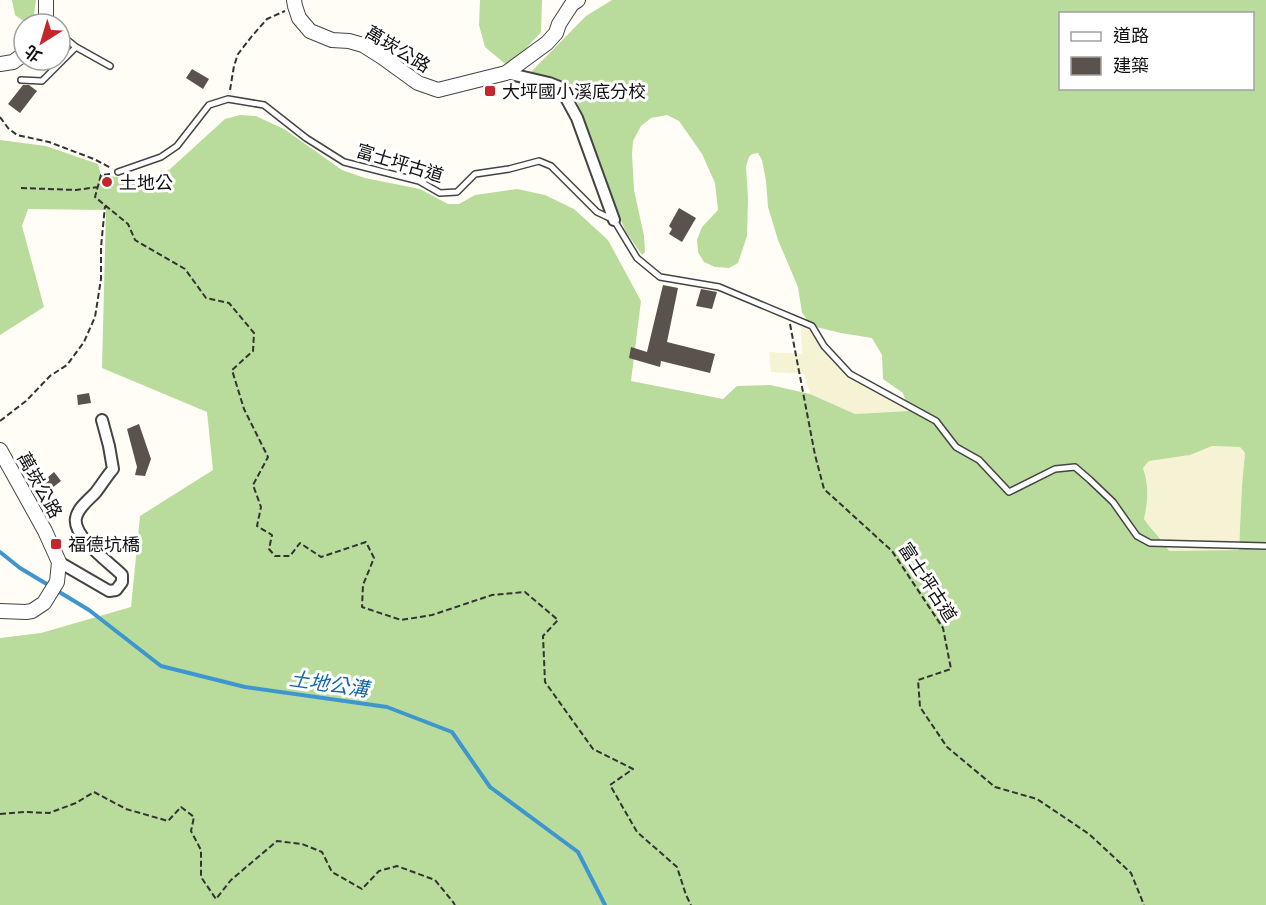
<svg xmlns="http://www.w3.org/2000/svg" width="1266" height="905" viewBox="0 0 1266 905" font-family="'Roboto Serif','Noto Sans TC',serif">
  <rect width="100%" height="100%" fill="#fffdf5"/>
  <path fill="#f6f3d4" d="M801,327L811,331L823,352L849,379L910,411L855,414L810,394L804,374L771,372L769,352L802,354Z
    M1212,446L1240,447L1245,453L1242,485L1239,550L1169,551L1162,539L1151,531L1144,519L1146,508L1143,468L1149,461L1190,455Z"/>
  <path fill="#b9dc9c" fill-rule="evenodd" d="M12,0H36L33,24H28L15,15Z
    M480,0H542L541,32L509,67L485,47L479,25Z
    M612,0H1266V905H0V638L41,633L131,607L140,516L213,470L207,412L102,368L106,210L28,209L22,226L44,307L0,335V140L46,146L98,164L101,175L131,179L153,177L169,170L225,119L240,115L256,116L284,129L342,170L365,178L420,189L448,204H459L475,195L517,189L545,195L574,209L608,240L641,301L631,381L723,399L737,386L770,385L810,394L855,414L909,411L903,393L883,379L882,355L872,338L841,333L812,326L802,313L798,287L778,240L768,207L766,181L762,160L758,153L752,154L749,157L746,166L748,199L747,236L738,263L729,268L715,267L704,262L698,252L697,240L702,227L718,210L715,183L702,154L679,121L667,115L651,118L641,126L633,141L632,154L634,190L644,236L645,252L642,255L626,232L618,214L574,94L558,81L530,73L586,16ZM1060,14H1252V88H1060ZM1212,446L1240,447L1245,453L1242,485L1239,550L1169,551C1162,539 1152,531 1144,519C1148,502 1149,485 1143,468L1149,461L1190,455Z"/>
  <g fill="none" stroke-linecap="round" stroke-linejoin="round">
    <path stroke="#3f96cf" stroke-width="4" d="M0,552L20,568L50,586
      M56,590L89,610L161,666L245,687L387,707L452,732L490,787L578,852L605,905"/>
  </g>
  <path fill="#5a524d" d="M192,69L209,79L203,89L186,78Z
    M23,85H29L37,91L20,113L8,104Z
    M679,208L696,218L682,242L669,234L672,229L669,226Z
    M663,285L678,288L667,342L715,354L710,373L661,361L660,367L629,358L631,347L647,352Z
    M701,289L717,292L712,309L696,306Z
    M89,393L91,403L78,405L77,395Z
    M139,424L151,459L145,476L135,475L137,467L127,429Z
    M54,472L61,481L47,492L40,484Z"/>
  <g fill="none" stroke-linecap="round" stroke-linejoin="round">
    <g stroke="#444" stroke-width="8">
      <path id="service" d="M60,34L76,47L110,66
        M21,80L42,81L76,47
        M118,172L161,157L177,146L209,105L228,99L264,105L306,138L344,162L419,181L440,193L457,192L475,174L509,169L539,161L551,166L597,212L614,220L637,258L660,277L719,287L812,326L824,346L850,374L936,421L956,447L979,460L1009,492L1055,469L1075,467L1090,480L1113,502L1137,536L1150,543L1266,546"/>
    </g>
    <g stroke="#444" stroke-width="14">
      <path id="minor" d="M506,73L549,83L559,87L565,96L577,118L614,220
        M59,562L109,591L116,590L122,582V575C110,563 72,536 76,518C78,507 90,499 96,492C102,484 107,476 113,469L109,446L102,420"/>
    </g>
    <g stroke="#444" stroke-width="16">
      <path id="tertiary" d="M46,0V24
        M294,0L295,6L299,18L310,31L332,40L349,41L363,45L382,57L418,83L438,90L506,73L547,43L556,33L559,24L572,4L578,0
        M0,64L13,62L24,54
        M0,450L45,531L59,562L57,582L44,603L32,611L26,612L0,611"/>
    </g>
    <path stroke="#333" stroke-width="2" stroke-dasharray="6 3" stroke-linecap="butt" d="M230,90L234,66L238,54L252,36L267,19L285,11
      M0,117L8,128L17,135L49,142L94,159L111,168
      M110,174L101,175L95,197L128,224L135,240L185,269L206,298L229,303L254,333L253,351L232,370L244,409L268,457L253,485L261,507L257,526L272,535L269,549L275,556H290L300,543L321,557L366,542L374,558L363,585L362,607L401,620L432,615L492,595L525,592L558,620L543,636L545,682L593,749L633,769L610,785L637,832L677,867L686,895L691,905
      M21,188L76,190L98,187
      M790,324L815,455L824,489L892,551L943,628L951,669L918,680L920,707L947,747L995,787L1037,799L1089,834L1131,873L1144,905
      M0,421L26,401L50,376L67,365L84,342L95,317L101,279V247L105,206
      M0,814L25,812L49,813L76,803L94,792L126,809L168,821L181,807L194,817L191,831L201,850V877L216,899L231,880L277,841L302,844L322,852L332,872L362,889L379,871L397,866L435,880L453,902L455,905"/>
    <use href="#service" stroke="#fff" stroke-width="5"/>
    <use href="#minor" stroke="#fff" stroke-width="10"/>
    <use href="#tertiary" stroke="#fff" stroke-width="14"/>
  </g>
  <g fill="#c4262e" stroke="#fff" stroke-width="2">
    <rect x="484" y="85" width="12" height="12" rx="3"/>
    <circle cx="107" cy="182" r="6"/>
    <rect x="50" y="538" width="12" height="12" rx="3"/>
  </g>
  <g text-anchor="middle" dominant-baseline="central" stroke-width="6" stroke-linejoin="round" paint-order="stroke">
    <g font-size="18" fill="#111" stroke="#fff">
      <text transform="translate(398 49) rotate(31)">萬崁公路</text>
      <text transform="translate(400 163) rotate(17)">富士坪古道</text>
      <text transform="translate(40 485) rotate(61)">萬崁公路</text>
      <text transform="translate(928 582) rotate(57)">富士坪古道</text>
    </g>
    <g font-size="18" fill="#111" stroke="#fff" text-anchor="start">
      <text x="502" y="91">大坪國小溪底分校</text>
      <text x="119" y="182">土地公</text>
      <text x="68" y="544">福德坑橋</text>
    </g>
    <g font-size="20" font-style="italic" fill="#1768a6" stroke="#fff">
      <text transform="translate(329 684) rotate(8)">土地公溝</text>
    </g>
  </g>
  <rect x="1059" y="12" width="195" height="78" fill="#ffffff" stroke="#a0a0a0" stroke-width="1.5"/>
  <rect x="1071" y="32" width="30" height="9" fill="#ffffff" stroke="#a0a0a0" stroke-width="1.5"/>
  <text x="1113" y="42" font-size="18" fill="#111111">道路</text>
  <rect x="1071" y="57" width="30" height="18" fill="#5a524d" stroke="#a0a0a0" stroke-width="1.5"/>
  <text x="1113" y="72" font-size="18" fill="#111111">建築</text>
  <g transform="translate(42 42) rotate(217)"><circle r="28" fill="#ffffff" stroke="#a0a0a0" stroke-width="1.5"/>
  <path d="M0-4.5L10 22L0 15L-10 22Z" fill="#c4262e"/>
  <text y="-9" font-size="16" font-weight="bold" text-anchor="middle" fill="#111111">北</text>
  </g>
</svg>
